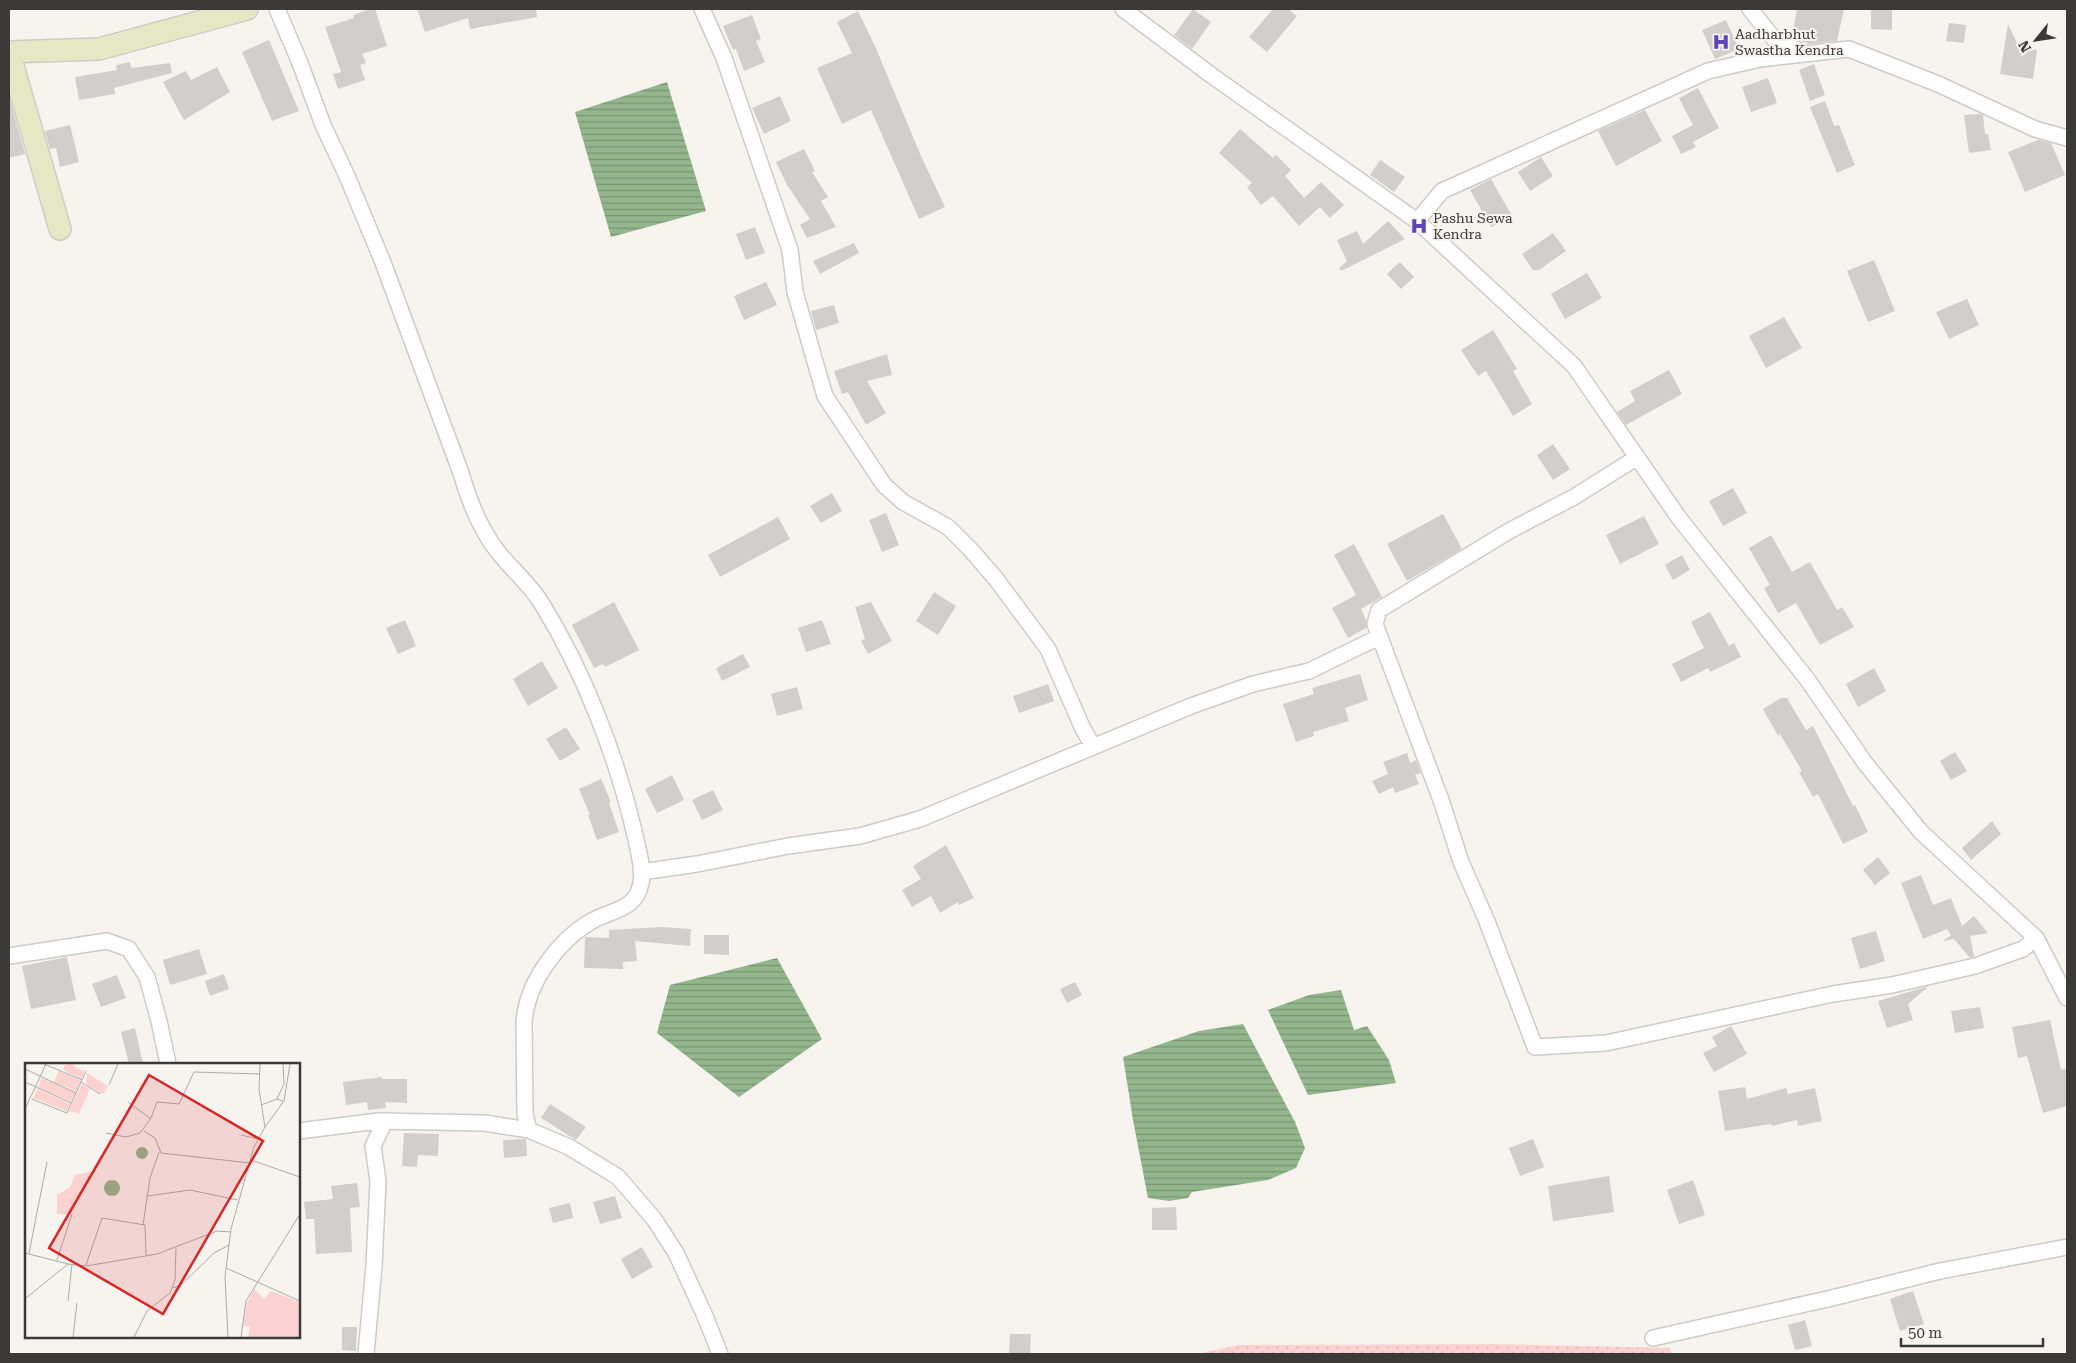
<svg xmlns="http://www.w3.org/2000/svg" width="2076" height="1363" viewBox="0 0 2076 1363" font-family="'Roboto Serif',serif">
  <defs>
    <pattern id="grass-dots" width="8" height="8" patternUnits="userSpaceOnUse" patternTransform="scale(1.25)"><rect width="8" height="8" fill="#fcd2d1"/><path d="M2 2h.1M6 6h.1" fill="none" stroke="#d9b5b4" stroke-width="1.8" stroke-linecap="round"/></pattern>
    <pattern id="water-rules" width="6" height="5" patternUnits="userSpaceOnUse" patternTransform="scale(1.25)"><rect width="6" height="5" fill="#93b68d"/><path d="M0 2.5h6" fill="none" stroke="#799574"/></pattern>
  </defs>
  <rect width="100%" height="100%" fill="#f7f4f0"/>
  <path fill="url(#grass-dots)" d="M1493,1344L1670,1348L1672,1354H1197L1239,1345Z"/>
  <path fill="url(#water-rules)" d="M667,82L706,211L611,237L575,112Z
    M777,958L822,1039L739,1097L657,1033L670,985Z
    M1341,990L1354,1030L1367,1026L1389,1060L1396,1083L1308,1095L1268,1010L1309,995Z
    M1243,1024L1295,1122L1305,1148L1296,1168L1268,1180L1192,1192L1188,1198L1169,1201L1148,1198L1133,1120L1123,1057L1199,1031Z"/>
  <path fill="#d2cecb" d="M371,9H375L387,46L362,54L366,63L360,65L365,80L338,89L333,74L341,72L325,27L354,18L353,15Z
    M417,9H536L537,17L470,29L468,18L425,32Z
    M1193,9L1211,22L1192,49L1174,35Z
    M1273,9H1288L1297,16L1267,52L1249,37Z
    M1797,9H1844L1837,41L1809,44L1792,37Z
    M1871,9L1892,10V30L1871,29Z
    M858,11L875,46L921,156L945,207L919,219L871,110L842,124L817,68L852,53L837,22Z
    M752,15L761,39L756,41L765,62L744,71L736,49L733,50L723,26Z
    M1726,20L1739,49L1715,59L1702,30Z
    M1949,23L1966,25L1964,43L1946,41Z
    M2008,24L2019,47L2037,50L2033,79L2000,74Z
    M269,40L299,111L272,121L242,52Z
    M130,62L131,68L170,63L172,73L114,88L115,94L79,100L75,77L117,70L116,65Z
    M1814,64L1825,95L1810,101L1799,70Z
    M217,67L230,92L184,120L163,82L186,71L191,80Z
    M1768,78L1777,103L1751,112L1742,87Z
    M1698,88L1719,128L1693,142L1696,147L1681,154L1672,136L1693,125L1679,98Z
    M9,96L25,154L9,158Z
    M780,96L791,121L764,134L752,108Z
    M1825,101L1834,126L1839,125L1855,165L1837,173L1810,107Z
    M1645,110L1662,141L1616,166L1598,131Z
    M1980,114L1983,115L1985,134H1988L1991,150L1969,153L1964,115Z
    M70,125L79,162L60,167L56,148L50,149L45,131Z
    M1240,129L1273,158L1276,155L1291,170L1285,176L1304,198L1321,182L1344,205L1330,218L1320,207L1299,226L1273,196L1261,205L1247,187L1252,183L1219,153Z
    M2038,140L2051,143L2065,175L2025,192L2008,152Z
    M804,149L815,171L812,172L828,197L821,201L836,227L807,238L800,225L810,219L787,185L776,162Z
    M1541,157L1553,176L1530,191L1518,172Z
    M1380,160L1405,177L1394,192L1370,175Z
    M1491,179L1512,216L1491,227L1470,190Z
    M1388,221L1405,239L1341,271L1339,268L1347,261L1337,240L1357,231L1363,244Z
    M755,227L765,253L746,260L736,234Z
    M1553,233L1566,251L1539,270H1533L1522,254Z
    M854,243L859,253L820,274L813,261Z
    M1874,260L1895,311L1868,322L1847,271Z
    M1400,262L1414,277L1401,289L1387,274Z
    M1587,273L1602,298L1565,319L1551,294Z
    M766,282L777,305L744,320L734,296Z
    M1967,299L1979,325L1949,339L1936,312Z
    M834,305L839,323L816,330L811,311Z
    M1784,317L1802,348L1766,368L1749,336Z
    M1493,330L1517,369L1513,371L1532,404L1513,416L1486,371L1478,376L1461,350Z
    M887,354L892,375L867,381L886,413L866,425L848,392L842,394L834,371Z
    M1669,370L1682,394L1626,425L1617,412L1635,401L1630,391Z
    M1553,444L1570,469L1553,480L1537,455Z
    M1733,488L1747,513L1723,526L1709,501Z
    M832,493L842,511L821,523L810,506Z
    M886,513L899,545L882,552L869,520Z
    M1443,514L1462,549L1407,581L1387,544Z
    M1644,516L1659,544L1620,564L1606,535Z
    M778,517L790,539L720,577L708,555Z
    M1771,535L1792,572L1810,562L1837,610L1842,607L1854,627L1820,645L1796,603L1778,613L1764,588L1770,585L1749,548Z
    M1354,544L1382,597L1361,609L1366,620V628L1348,638L1332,608L1356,595L1334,555Z
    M1682,555L1690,570L1673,580L1665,565Z
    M934,592L956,606L938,635L916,621Z
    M614,602L639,650L605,667L603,664L594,668L572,625Z
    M871,602L892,641L868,654L861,641L865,639L855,607Z
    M1710,612L1729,646L1734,643L1741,657L1710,672L1708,668L1681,682L1672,664L1704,648L1691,622Z
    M405,620L416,646L398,654L386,628Z
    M822,620L831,644L806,652L798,628Z
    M743,654L750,667L722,681L716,668Z
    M542,661L558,688L528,706L513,679Z
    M1874,668L1886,691L1858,707L1846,684Z
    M1360,674L1368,700L1345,708L1349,721L1313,732L1314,736L1296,742L1283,704L1314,694L1312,688Z
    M1048,684L1054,701L1019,713L1013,696Z
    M797,687L803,709L777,716L771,694Z
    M1781,698H1787L1806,730L1813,726L1853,806L1855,805L1868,832L1843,844L1818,794L1813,797L1799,772L1802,771L1780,734L1778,736L1763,709Z
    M566,727L580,749L560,761L546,739Z
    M1955,752L1967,771L1951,780L1940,761Z
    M1407,753L1410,763L1416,760L1421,773L1415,775L1419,784L1395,793L1393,787L1379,794L1372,781L1388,774L1383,762Z
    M672,775L684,800L657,813L645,789Z
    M601,779L611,802L609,803L619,832L597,840L588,815H590L579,789Z
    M713,790L723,810L702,820L692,800Z
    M1992,821L2001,834L1971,860L1962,848Z
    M946,845L974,898L959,905L958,902L940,913L931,896L912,907L902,890L921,879L913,866Z
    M1878,857L1890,873L1875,885L1863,870Z
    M1921,875L1933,905L1951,898L1962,926L1974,916L1988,933L1970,936L1974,956L1970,958L1954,939L1943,941L1951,935L1947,929L1923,939L1901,883Z
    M660,927L691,929L690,946L635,941L637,961L623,962V969L584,968L585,937L609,938V930Z
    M1876,931L1885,961L1860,969L1851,938Z
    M704,935H729V955L704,954Z
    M199,949L207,974L170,985L163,960Z
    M67,957L76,1000L31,1009L22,966Z
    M224,974L229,989L210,996L205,981Z
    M117,975L126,998L101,1007L92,984Z
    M1075,982L1082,995L1067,1003L1060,989Z
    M1929,986L1908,1004L1913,1020L1887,1028L1878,1001Z
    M1980,1007L1984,1028L1955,1033L1951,1011Z
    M2050,1020L2061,1070L2067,1068V1106L2043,1113L2027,1056L2018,1058L2012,1027Z
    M1731,1026L1747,1054L1714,1072L1703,1053L1717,1046L1712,1037Z
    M135,1028L143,1064H129L121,1032Z
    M382,1077V1079H407V1103L385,1102L386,1108L368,1110L367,1102L346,1105L343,1082Z
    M1745,1087L1747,1099L1786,1088L1788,1094L1815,1088L1822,1121L1798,1126L1797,1120L1772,1126L1771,1124L1725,1131L1718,1091Z
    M550,1104L586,1127L576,1140L541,1118Z
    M404,1133L439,1134L438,1156L418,1155L417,1167L402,1166Z
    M526,1139L527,1156L504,1158L503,1140Z
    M1533,1139L1544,1167L1520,1176L1509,1148Z
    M1609,1176L1614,1212L1553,1221L1548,1186Z
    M1693,1180L1705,1215L1679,1224L1667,1190Z
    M357,1183L360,1207L350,1208L352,1252L316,1254L314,1219H306L304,1202L333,1199L331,1186Z
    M615,1196L622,1218L600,1224L593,1202Z
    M570,1203L573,1218L553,1223L549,1208Z
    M1176,1207L1177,1230H1152V1208Z
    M642,1247L653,1267L632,1279L621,1259Z
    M1913,1291L1924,1324L1900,1331L1890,1299Z
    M1805,1320L1812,1346L1795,1350L1788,1325Z
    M342,1327H357L356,1351L342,1350Z
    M1010,1334H1031L1030,1354H1009Z"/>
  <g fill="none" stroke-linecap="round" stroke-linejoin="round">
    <g stroke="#cdcbc7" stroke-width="18">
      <path id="street" d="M277,9L300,63L323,125L347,176L382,260L461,473C469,501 480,529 498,552C512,570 530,584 542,604C584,672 617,757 635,835C638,850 644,869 641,883C636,911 610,910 590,922C557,942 526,984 524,1023L525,1114L529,1130
        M702,9L724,58L790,250L795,292L825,396L884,485L903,502L948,527L971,550L996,579L1048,649L1083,729L1093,746
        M1123,9L1211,75L1417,221L1574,366L1679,518L1807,679L1865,763L1921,832L2036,938L2067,998
        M1750,9L1774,39L1804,53
        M1417,221L1442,191L1708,71L1760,59L1849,49L1938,84L2035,129L2067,138
        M1636,458L1574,497L1509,531L1379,610L1375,624L1441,800L1461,862L1486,919L1535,1047L1606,1043L1833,994L1892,985L1975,966L2023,949L2036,938
        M641,872L697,864L788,846L860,836L920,819L1191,706L1253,684L1309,671L1379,637
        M9,956L107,941L129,949L147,977L159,1021L168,1064
        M299,1131L378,1121L484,1123L529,1130L569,1147L618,1177L654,1219L676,1253L705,1316L720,1354
        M1653,1338L1832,1298L1940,1271L2067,1247
        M366,1354L374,1266L378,1181L373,1146L385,1121"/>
    </g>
    <g stroke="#cdcbc7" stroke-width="24">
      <path id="secondary" d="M9,52L99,49L247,9
        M9,52L60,229"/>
    </g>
    <use href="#street" stroke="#fff" stroke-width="15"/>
    <use href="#secondary" stroke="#e6e7c4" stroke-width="21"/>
  </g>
  <defs>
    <g id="hospital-bare" transform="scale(1.35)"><path d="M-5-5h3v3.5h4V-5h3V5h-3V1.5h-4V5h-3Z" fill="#5f43bb" stroke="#f7f4f0" stroke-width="2.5" paint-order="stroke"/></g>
  </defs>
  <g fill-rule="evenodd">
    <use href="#hospital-bare" x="1721" y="42"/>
    <use href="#hospital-bare" x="1419" y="226"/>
  </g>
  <g text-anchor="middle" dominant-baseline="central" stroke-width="4" stroke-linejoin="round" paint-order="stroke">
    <g font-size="14" fill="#3b3a38" stroke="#f7f4f0" text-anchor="start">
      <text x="1735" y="34">Aadharbhut<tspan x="1735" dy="16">Swastha Kendra</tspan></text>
      <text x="1433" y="218">Pashu Sewa<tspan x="1433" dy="16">Kendra</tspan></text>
    </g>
  </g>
  <g transform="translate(25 1063)">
    <rect width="275" height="275" fill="#f7f4f0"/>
    <path d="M40,1H48L51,5L60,8L56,16L38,7ZM34,8L56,18L51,28L29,19ZM62,10L83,23L80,29L77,31L61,21ZM17,15L51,30L46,39L13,24ZM57,21L65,26L54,51L44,48ZM12,26L45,41L42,48L8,35ZM69,108L45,152L32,151V132L45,124L50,112ZM229,226L239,236L246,228L275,239V274H223L225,263H218L222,240Z" fill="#fcd2d1"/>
    <path d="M111 90a6 6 0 1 1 12 0a6 6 0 1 1-12 0ZM79 125a8 8 0 1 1 16 0a8 8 0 1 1-16 0Z" fill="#93b68d"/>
    <path fill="none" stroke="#acaaa6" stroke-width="1" d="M19,1L57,17M0,6L51,30M0,19L46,40M56,19L75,31M84,22L93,1M7,36L42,50L61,8M252,36L259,21L258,1M103,39L126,56M236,42L252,36L258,38M0,46L21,1M240,64L259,38L265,1M119,68L130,75L136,90L225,100M81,70L101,74L115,70L126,55L132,39L154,41L169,9L235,11M216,72L233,76M226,97L275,114M123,133L165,127L213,137M118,162L125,115L134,89M0,190L43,201M4,190L22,99M32,197L47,151M61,202L77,155L120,162L121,192M201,205L275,238M148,225L156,222L189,190L204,182M0,236L43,201L61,203L132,191L192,168L206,169M43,238L47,201M48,274L52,240M109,274L122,248L145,230L150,217L151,185M203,274L200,214L206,166L229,84L240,64L234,26L235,1M216,274L221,238L275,151"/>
    <path fill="#d62828" fill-opacity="0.15" stroke="#d62828" stroke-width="2.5" d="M124,12L238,78L138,251L24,185Z"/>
    <rect width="275" height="275" fill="none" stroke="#3b3a38" stroke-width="2.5"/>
  </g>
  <rect width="2076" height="1363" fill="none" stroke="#3b3a38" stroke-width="20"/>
  <g transform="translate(2036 40) rotate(240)" stroke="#f7f4f0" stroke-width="4" paint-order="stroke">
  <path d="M0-4L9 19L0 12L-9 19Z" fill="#3b3a38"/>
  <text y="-8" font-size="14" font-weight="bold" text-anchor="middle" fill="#3b3a38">N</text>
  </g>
  <path d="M1901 1338v8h142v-8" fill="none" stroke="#3b3a38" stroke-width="2.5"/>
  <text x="1908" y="1338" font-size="15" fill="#3b3a38" stroke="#f7f4f0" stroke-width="4" paint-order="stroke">50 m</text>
</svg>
